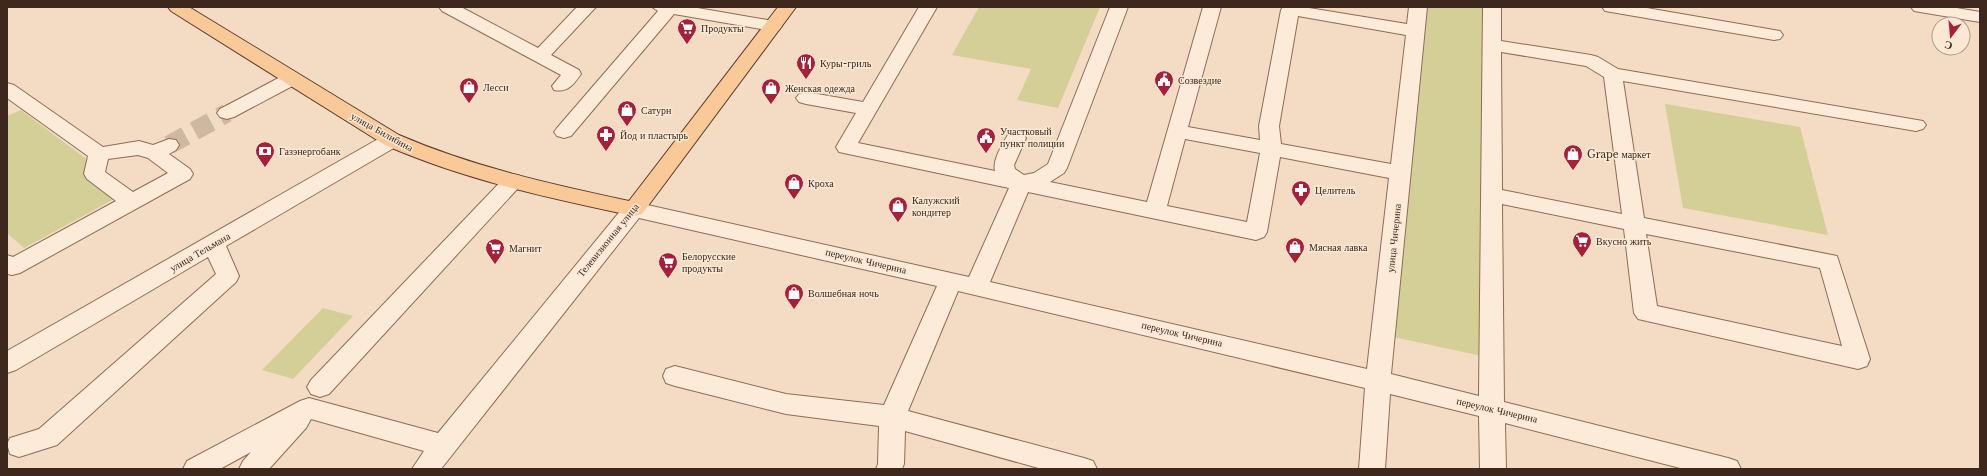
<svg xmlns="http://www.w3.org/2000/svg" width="1987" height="476" viewBox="0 0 1987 476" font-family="'Libre Baskerville',serif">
  <rect width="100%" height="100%" fill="#f3dcc3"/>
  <path fill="#d3cf96" d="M979,7H1100L1058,108L1017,100L1031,69L952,55Z
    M1418,7H1493L1491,358L1384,335Z
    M1665,104L1800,127L1828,235L1683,208Z
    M21,110L129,191L24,248L7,233V116Z
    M323,308L353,316L293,379L262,370Z"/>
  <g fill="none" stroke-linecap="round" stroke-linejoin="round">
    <path stroke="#cfb8a2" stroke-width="19" stroke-dasharray="19 10" stroke-linecap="butt" d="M169,145L227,113"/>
    <g stroke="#906b57" stroke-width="2">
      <path id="minor" d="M439,7H461L538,48L577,7H596L551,55L579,70L581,74C574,84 568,93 554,90L552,86L561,75L442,11Z
        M652,7H692L773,21L779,22L782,26L779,30L773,31L674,14L571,136L564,138L557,136L554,132L557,128L658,11Z
        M919,7H937L858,143L995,171C992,160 1003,143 1009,133L1016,132L1023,133L1026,138L1014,165L1015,169L1024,175L1034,173L1048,164L1110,7H1128L1067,168L1064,173L1050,182L1147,202L1203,7H1221L1188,127L1260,140L1259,126L1281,10L1283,7H1303L1407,24L1409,7H1427L1391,374L1479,396L1483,7H1501V41L1591,55L1598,57L1618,69L1923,121L1926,125L1923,129L1916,131L1623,81L1644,218L1837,256L1870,359L1867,366L1858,369L1638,319L1634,313L1624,229L1502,204L1504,402L1728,458L1737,461L1741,469H1684L1505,423L1506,469H1480L1479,416L1390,394L1385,469H1359L1365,388L958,291L908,411L1084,458L1093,461L1097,469H1042L905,431L904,464L902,469H876L878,464L879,426L786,414L675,386L666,383L663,376L666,369L675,366L786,394L884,405L937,286L639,218L441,469H412L424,451L311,419L306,428L269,469H239L243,461L251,452L220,469H183L187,461L300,401L309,398L438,433L626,204L634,202L969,277L1009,188L839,152L836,147L856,113L806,104L799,102L796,98L799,94L806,92L863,102ZM1298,16L1406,35L1391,164L1281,144L1279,126ZM1501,52L1586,66L1604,77L1622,214L1502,190ZM1185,139L1260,153L1247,222L1167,206ZM1280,157L1389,178L1367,369L990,282L1028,192L1256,240L1264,237L1267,232ZM1646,234L1820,268L1842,346L1657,306Z
        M1602,7H1641L1774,30L1780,31L1783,35L1780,39L1774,40L1611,12L1605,11Z
        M1911,7H1951L1980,12V22L1914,11Z
        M291,73L298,75L300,79L298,83L234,117L227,119L220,117L217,113L220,109L284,75Z
        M7,83L14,85L103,147L139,141L153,145L169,139L176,140L179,145L176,150L169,154L190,169L193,174L190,179L20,273L12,275L7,274V255L13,257L116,201L87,179L84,174L88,156L7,98ZM138,155L148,158L168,173L133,192L105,172L108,159Z
        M392,134L399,135L402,140L399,145L226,246L239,276L236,282L57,445L19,457L10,454L7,444L10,438L39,429L216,274L208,257L16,370L7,373V351L385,135Z
        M513,174L520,176L523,181L520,186L329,394L320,397L311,394L307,387L311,380L506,176Z"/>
    </g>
    <g stroke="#5e3a2c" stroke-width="2">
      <path id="major" d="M168,7H189L399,135C473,167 550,184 629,201L778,7H796L642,214L634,216C549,198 465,180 385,145L171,11Z"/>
    </g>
    <use href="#minor" fill="#fcebd8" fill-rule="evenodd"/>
    <use href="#major" fill="#fac998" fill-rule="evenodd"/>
  </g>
  <defs>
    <g id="supermarket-pin" transform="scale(1)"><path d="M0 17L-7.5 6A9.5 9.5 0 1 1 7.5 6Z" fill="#a6203a" stroke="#f9e8d4"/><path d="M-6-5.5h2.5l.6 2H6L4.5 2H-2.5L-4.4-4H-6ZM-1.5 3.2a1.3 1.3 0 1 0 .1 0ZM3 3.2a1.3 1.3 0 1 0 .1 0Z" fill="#fff"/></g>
    <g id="restaurant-pin" transform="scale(1)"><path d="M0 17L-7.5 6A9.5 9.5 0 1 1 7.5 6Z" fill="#a6203a" stroke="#f9e8d4"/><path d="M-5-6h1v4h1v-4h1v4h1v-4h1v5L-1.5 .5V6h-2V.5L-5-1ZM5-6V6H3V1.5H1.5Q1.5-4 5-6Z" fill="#fff"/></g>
    <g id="civic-pin" transform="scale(1)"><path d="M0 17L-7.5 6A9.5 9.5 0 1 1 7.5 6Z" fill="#a6203a" stroke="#f9e8d4"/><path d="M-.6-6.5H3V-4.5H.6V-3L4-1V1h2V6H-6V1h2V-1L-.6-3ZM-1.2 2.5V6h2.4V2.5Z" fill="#fff"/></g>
    <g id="shop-pin" transform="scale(1)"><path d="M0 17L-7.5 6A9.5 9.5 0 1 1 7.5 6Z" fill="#a6203a" stroke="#f9e8d4"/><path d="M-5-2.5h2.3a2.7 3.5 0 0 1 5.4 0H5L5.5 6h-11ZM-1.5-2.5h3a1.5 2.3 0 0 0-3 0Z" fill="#fff"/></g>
    <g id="pharmacy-pin" transform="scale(1)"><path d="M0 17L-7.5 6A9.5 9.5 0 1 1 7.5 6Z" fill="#a6203a" stroke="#f9e8d4"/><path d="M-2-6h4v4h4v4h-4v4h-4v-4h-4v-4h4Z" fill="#fff"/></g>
    <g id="bank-pin" transform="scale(1)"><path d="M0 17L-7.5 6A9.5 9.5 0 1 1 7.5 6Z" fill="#a6203a" stroke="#f9e8d4"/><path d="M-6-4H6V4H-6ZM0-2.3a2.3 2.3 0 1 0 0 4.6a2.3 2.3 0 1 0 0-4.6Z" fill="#fff"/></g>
  </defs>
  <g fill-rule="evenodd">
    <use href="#supermarket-pin" x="687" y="28"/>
    <use href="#restaurant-pin" x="806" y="63"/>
    <use href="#civic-pin" x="1164" y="80"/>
    <use href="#shop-pin" x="469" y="87"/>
    <use href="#shop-pin" x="771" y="88"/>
    <use href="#shop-pin" x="627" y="110"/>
    <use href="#pharmacy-pin" x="606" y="135"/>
    <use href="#civic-pin" x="986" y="137"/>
    <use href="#bank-pin" x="265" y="151"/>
    <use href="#shop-pin" x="1573" y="154"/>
    <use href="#shop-pin" x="794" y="183"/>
    <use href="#pharmacy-pin" x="1301" y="190"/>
    <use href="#shop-pin" x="898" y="206"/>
    <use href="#supermarket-pin" x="1582" y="241"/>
    <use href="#shop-pin" x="1295" y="247"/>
    <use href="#supermarket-pin" x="495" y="248"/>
    <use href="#supermarket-pin" x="668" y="262"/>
    <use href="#shop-pin" x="794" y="293"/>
  </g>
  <g text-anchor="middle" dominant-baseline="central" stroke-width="3" stroke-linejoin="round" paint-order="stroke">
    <g font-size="10" fill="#3e271d" stroke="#f9e8d4" text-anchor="start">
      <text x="701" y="28">Продукты</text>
      <text x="820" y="63">Куры-гриль</text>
      <text x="1178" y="80">Созвездие</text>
      <text x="483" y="87">Лесси</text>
      <text x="785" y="88">Женская одежда</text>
      <text x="641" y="110">Сатурн</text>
      <text x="1000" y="131">Участковый<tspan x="1000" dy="12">пункт полиции</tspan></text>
      <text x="620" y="135">Йод и пластырь</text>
      <text x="279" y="151">Газэнергобанк</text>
      <text x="1587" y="154">Grape маркет</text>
      <text x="808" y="183">Кроха</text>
      <text x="1315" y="190">Целитель</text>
      <text x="912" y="200">Калужский<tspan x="912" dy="12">кондитер</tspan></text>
      <text x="1596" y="241">Вкусно жить</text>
      <text x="1309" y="247">Мясная лавка</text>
      <text x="509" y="248">Магнит</text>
      <text x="682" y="256">Белорусские<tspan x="682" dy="12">продукты</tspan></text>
      <text x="808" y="293">Волшебная ночь</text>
    </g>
    <g font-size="10" fill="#3e271d" stroke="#f9e8d4">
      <text transform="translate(382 132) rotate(29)">улица Билибина</text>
      <text transform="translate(1394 238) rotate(-84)">улица Чичерина</text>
      <text transform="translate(608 240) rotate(-51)">Телевизионная улица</text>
      <text transform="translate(200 252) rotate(-30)">улица Тельмана</text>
      <text transform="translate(866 261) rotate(13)">переулок Чичерина</text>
      <text transform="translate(1182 334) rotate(13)">переулок Чичерина</text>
      <text transform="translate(1497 410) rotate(13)">переулок Чичерина</text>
    </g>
  </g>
  <rect width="1987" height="476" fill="none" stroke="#3e271d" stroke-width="16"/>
  <g transform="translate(1951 36) rotate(196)"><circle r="19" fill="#f9e8d4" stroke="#ae9b8b"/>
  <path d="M0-3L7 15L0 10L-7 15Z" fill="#a6203a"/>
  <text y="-6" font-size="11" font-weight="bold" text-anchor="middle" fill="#3e271d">С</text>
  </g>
</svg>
